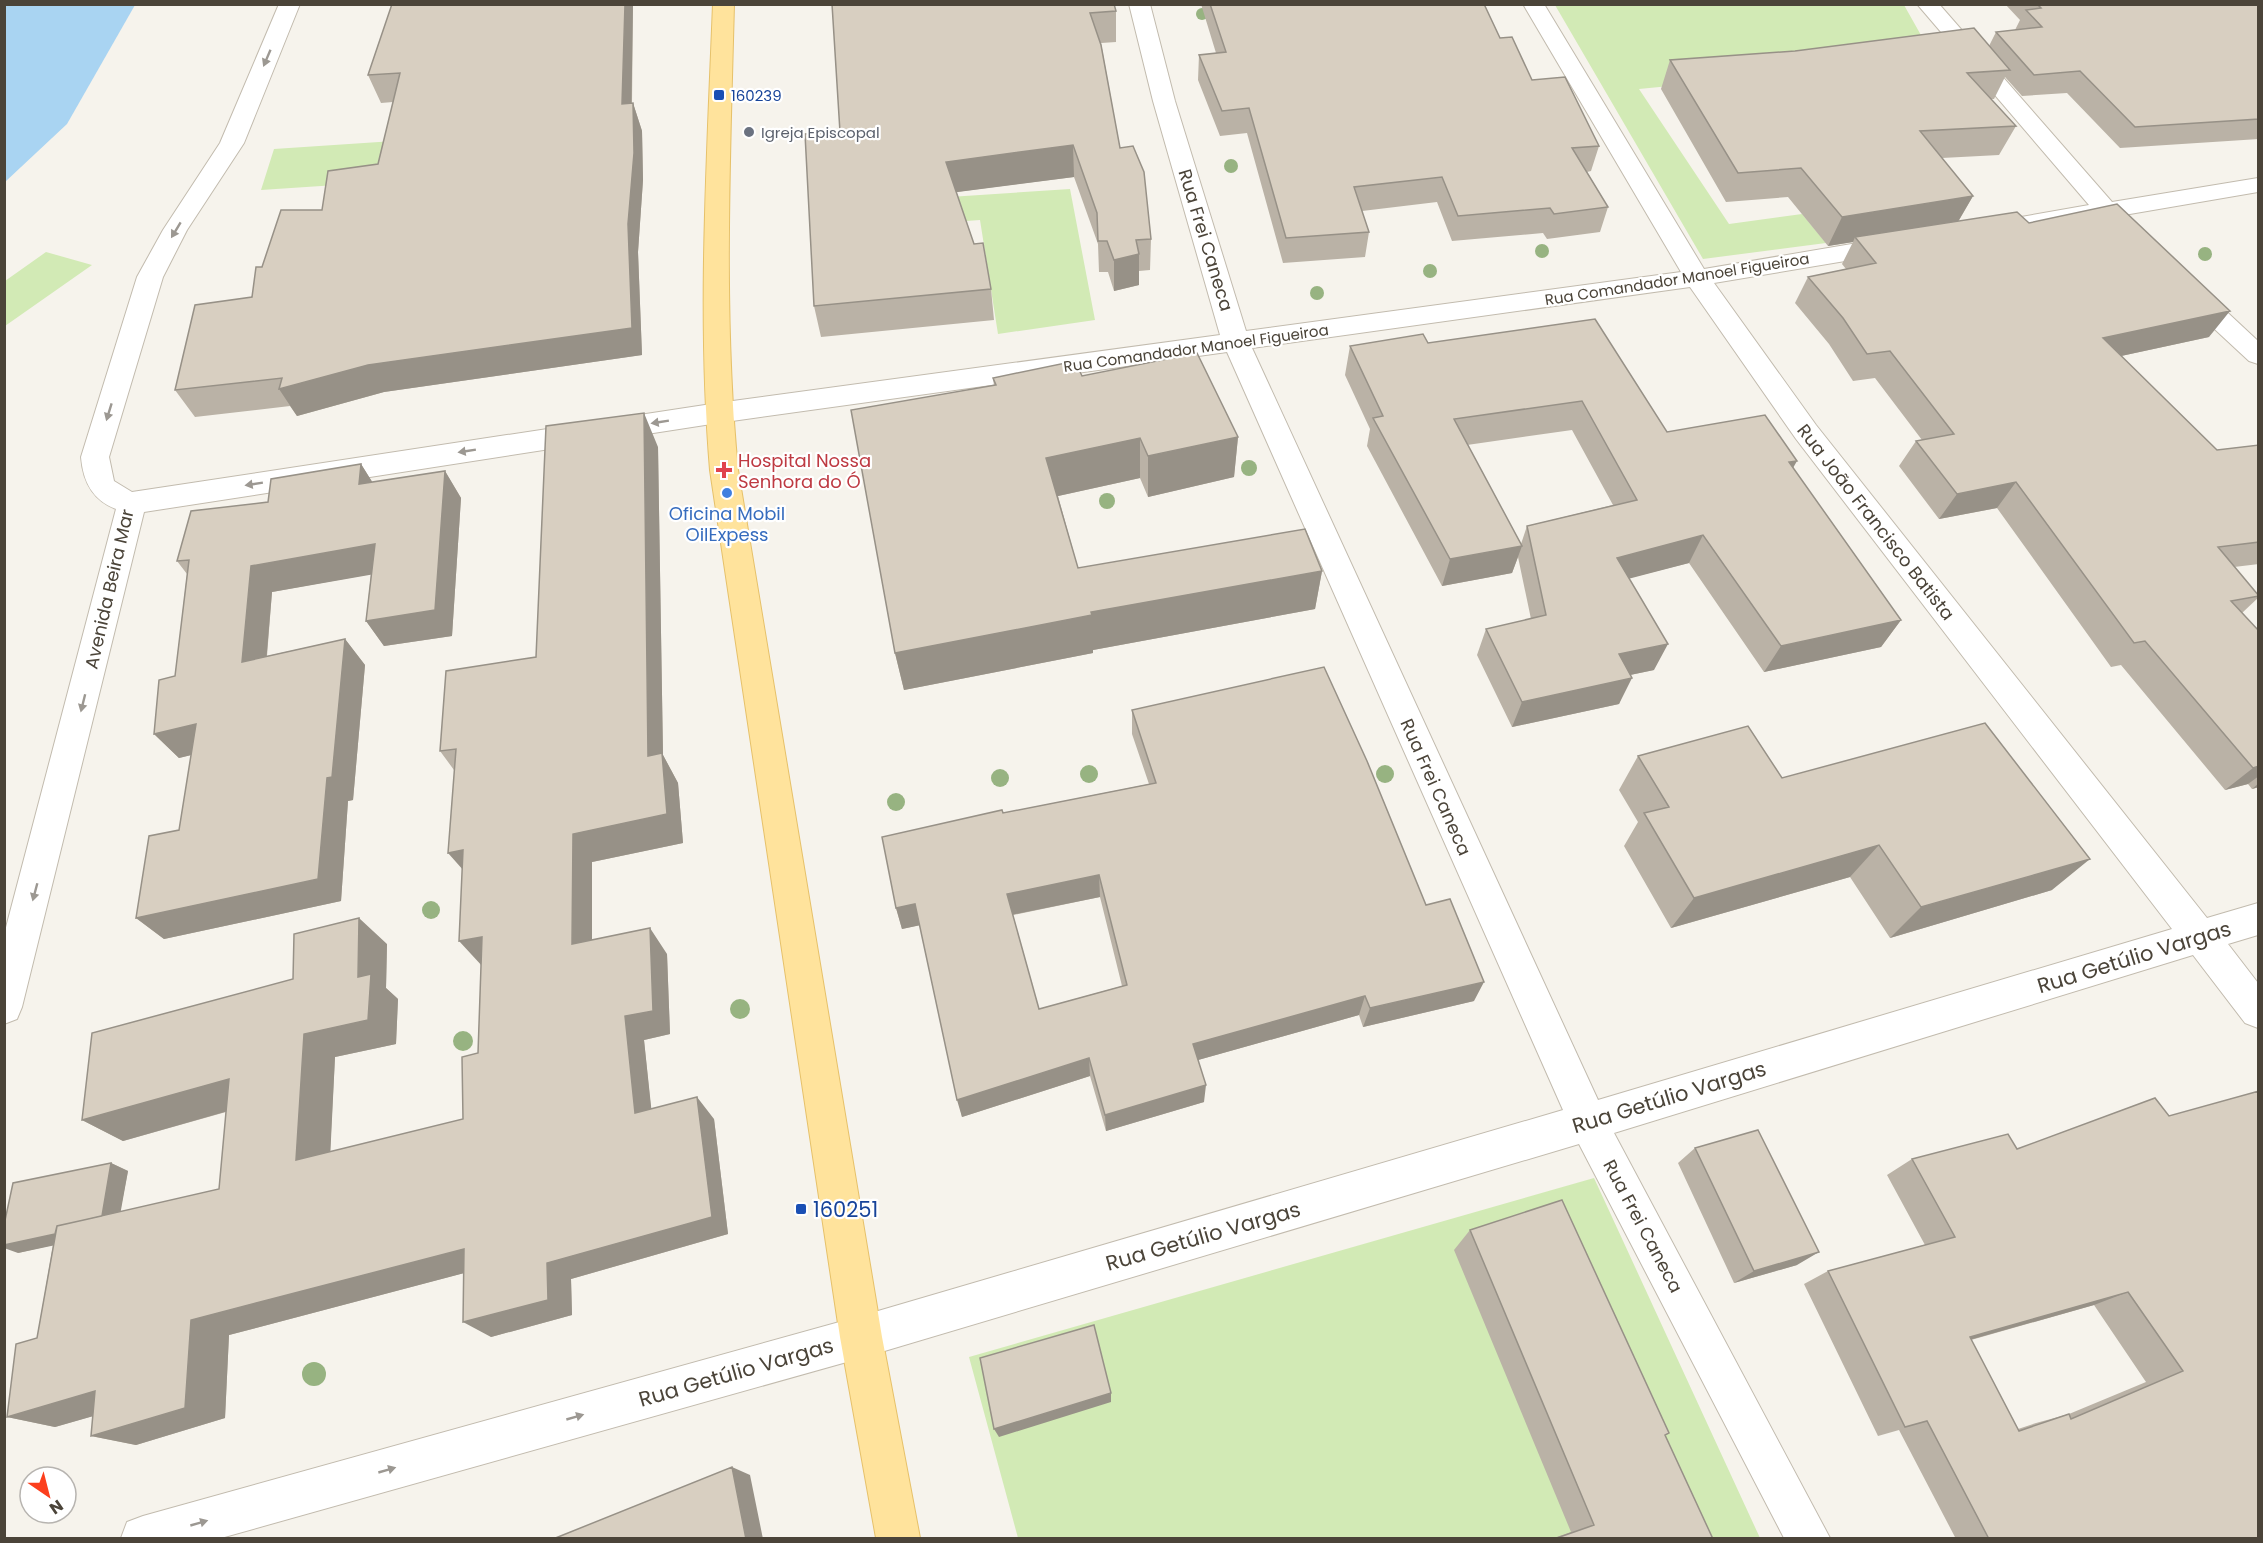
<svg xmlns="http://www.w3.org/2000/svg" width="2263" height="1543" viewBox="0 0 2263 1543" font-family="Poppins,sans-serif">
  <rect width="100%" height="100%" fill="#f6f3ec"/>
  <path fill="#d2eab5" d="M1555,5H1904L1935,60L1639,89L1729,224L1802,214L1826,243L1703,259Z
    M499,134L487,175L261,190L274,149Z
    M1070,189L1095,320L998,334L980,220L925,224L919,199Z
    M46,252L92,265L5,326V281Z
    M1594,1178L1760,1538H1018L969,1357Z"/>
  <path fill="#a9d4f2" d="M5,4L135,5L67,124L5,182Z"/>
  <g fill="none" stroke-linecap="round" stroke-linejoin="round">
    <g stroke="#c2bbae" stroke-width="2">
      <path id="minor" d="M279,4H300L244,143L187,230L163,277L109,457L114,481L132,492L718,403L1220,335L1153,101L1129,4H1150L1175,101L1246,331L1681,272L1523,4H1544L1704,269L1893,237L1902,239L1905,245L1902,251L1893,253L1714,283L1816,425L2207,918L2258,903V935L2228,944L2258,983V1028L2245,1023L2193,955L1614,1133L1830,1538H1784L1579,1144L861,1358L221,1538H121L127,1522L143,1516L861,1316L1563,1110L1227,352L718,423L144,512L22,1007L17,1019L4,1024V935L116,509C92,500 83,481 81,457L137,277L163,230L220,143ZM1690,287L1796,439L2172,929L1598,1100L1252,348Z
        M1917,4H1939L2112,202L2258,178V192L2124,215L2129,222L2126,227C2113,231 2109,228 2101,218L1985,238L1976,235L1973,230L1976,225L2089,205Z
        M2189,283L2198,285L2258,341V364L2249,361L2180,297L2176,291L2180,285Z"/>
    </g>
    <g stroke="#e6c16a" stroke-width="2">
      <path id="major" d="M713,4H734C730,160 723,315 738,470L882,1337L920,1538H876L840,1337L710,470C697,315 707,160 713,4Z"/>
    </g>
    <use href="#minor" fill="#fff" fill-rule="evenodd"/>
    <use href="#major" fill="#ffe39c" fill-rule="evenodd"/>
  </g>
  <g fill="#97b381">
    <circle cx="1202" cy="14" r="6"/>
    <circle cx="1231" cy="166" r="7"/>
    <circle cx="1542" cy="251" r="7"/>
    <circle cx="2205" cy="254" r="7"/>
    <circle cx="1430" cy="271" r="7"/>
    <circle cx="1317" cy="293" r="7"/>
    <circle cx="1249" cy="468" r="8"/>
    <circle cx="1107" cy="501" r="8"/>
    <circle cx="1089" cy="774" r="9"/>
    <circle cx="1385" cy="774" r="9"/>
    <circle cx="1000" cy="778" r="9"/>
    <circle cx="896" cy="802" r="9"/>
    <circle cx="431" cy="910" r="9"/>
    <circle cx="740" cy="1009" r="10"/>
    <circle cx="463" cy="1041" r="10"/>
    <circle cx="314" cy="1374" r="12"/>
  </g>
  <path fill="#bab2a6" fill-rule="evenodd" d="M392,4H633L632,103H633L642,131L643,180L638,252L642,355L384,392L297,416L290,406L195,417L175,390L322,210L378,164L393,102L381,103L368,75Z
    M832,4L1116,11V42L1101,43L1120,148L1151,239L1150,270L1139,271V285L1114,291L1108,272H1099L1098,244L1074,177L956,192L974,244L991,289L994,320L821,337L814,306L840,132Z
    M1201,4H1484L1500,38L1532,80L1599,146L1591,171L1587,172L1608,207L1600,232L1547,239L1543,233L1452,241L1437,202L1362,211L1369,232L1365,257L1283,263L1247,133L1220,136L1198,80L1199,55L1216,53Z
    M2005,4H2259V139L2120,148L2067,93L2022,96L2005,77L1994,99H1991L2016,126L1999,155L1942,158L1973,196L1958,222L2029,223L2209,337L2121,356L2217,450L2259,445V564L2234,567L2259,597L2242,613L2259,631V787L2252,789L2248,784L2225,790L2121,665L2111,667L1997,508L1939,519L1899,466L1916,441L1922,440L1875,378L1853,381L1829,344L1795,303L1808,277L1846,269L1842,264L1853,242L1828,246L1788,197L1726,202L1661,89L1670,60L1989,46L1996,32L2015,30L2020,20Z
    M1428,343L1667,432L1793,468L1901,620L1881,647L1764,672L1689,563L1629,578L1654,670L1630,675L1619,704L1512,727L1477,655L1486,629L1531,619L1518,557L1512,573L1442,586L1367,446L1370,429L1345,375L1350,346ZM1572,430L1613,505L1527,526L1521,544L1467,445Z
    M1082,376L1238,437L1234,477L1148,497L1140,478L1058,496L1078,568L1322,571L1315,609L1093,650V653L904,690L895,653L994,386L993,378Z
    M658,447L663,755L678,783L683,843L592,862V940L667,954L670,1034L644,1040L651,1109L714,1119L728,1234L571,1279L572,1315L491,1337L464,1273L229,1335L225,1418L136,1445L91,1436L93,1416L55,1427L7,1417L37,1338L53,1245L18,1253L111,1163L128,1171L120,1212L219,1189L226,1112L123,1141L82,1120L293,979L387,944L386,988L398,999L396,1044L335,1057L330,1152L463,1119L478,1053L481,966L462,869L454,770L440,751L536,657Z
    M361,464L372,482L445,471L461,498L452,636L384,646L366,621L371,574L272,592L267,656L345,639L365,665L353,800L348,801L341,901L164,939L136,918L179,830L191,755L179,758L154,734L175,676L187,574L177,561L268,502Z
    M1132,710L1426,905L1474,1001L1363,1027L1359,1015L1198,1060L1204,1102L1106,1131L1090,1076L962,1117L920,925L902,929L896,908L1003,813L1149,784L1132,734ZM1100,897L1122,986L1039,1009L1013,915Z
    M1638,756L1782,778L2052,890L1890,938L1850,877L1671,928L1624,846L1638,822L1619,790Z
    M2155,1098L2259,1539H1956L1899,1430L1878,1436L1804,1284L1828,1271L1925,1245L1887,1175L1912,1159L2017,1149ZM2094,1305L2146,1382L2069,1414L2036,1423L2018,1429L1971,1340Z
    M1695,1148L1797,1265L1734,1283L1678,1163Z
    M1470,1230L1665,1435L1713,1539H1551L1571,1532L1454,1250Z"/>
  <path fill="#979187" d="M625,4H633L631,132L622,104Z
    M633,103L642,131L643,180L638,252L642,355L384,392L297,416L279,389L628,224Z
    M1073,145L1074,177L950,193L946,162Z
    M1973,196L1956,225L1855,237L1853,242L1828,246L1842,217Z
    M1139,254V285L1114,291V260Z
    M2230,311L2209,337L2084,364L2103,338Z
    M644,413L658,447L663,755L678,783L683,843L592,862V970L572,944L573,834L648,756Z
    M1238,437L1234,477L1148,497V456Z
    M1140,438V478L1049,498L1046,458Z
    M1797,461L1781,489L1789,462Z
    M361,464L378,491L359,484Z
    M445,471L461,498L452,636L384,646L366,621Z
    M2016,482L1997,508L1939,519L1957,494Z
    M1703,535L1689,563L1605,585L1617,558Z
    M375,544L392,571L272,592L264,687L242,662L251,566Z
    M1522,546L1512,573L1442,586L1450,559Z
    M1322,571L1315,609L1093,650V653L904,690L895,653L1091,612Z
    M1901,620L1881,647L1764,672L1781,646Z
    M345,639L365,665L353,800L348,801L341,901L164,939L136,918L327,778Z
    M1668,644L1654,670L1606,680L1619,654Z
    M1632,678L1619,704L1512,727L1522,702Z
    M196,724L220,748L179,758L154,734Z
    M2259,766V776L2248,784L2225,790L2253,768Z
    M2259,783V787L2252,789Z
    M1879,845L1850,877L1671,928L1694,898Z
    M463,850L472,880L448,853Z
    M2090,859L2052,890L1890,938L1921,907Z
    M1099,875L1100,897L1011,915L1007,894Z
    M915,904L921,925L902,929L896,908Z
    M359,918L387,944L386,988L398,999L396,1044L335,1057L329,1180L296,1160L304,1034L358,977Z
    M650,928L667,954L670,1034L644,1040L654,1134L635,1113L625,1016Z
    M482,937L483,967L459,941Z
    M1484,982L1474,1001L1363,1027L1370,1008Z
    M1365,996L1359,1015L1191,1062L1193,1044Z
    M1089,1058L1090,1076L962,1117L957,1100Z
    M229,1079L263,1101L123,1141L82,1120Z
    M1206,1085L1204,1102L1106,1131L1105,1115Z
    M697,1097L714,1119L728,1234L571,1279L572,1315L491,1337L463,1322L547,1263Z
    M111,1163L128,1171L117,1232L18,1253L4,1248V1245Z
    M464,1249L491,1266L229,1335L225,1418L136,1445L91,1436L191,1320Z
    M1819,1252L1797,1265L1734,1283L1754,1271Z
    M2128,1292L2094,1305L1941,1348L1970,1337Z
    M95,1391L139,1403L55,1427L7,1417Z
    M1111,1393V1402L999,1437L994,1429Z
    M732,1467L750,1475L763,1539H746Z"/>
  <path fill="#d8cfc1" stroke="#979187" stroke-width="1.5" fill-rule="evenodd" d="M392,4H625L622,104L633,103L634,153L628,224L632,328L368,365L279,389L282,378L175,390L195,305L252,297L256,267H262L281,210H322L328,171L378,164L400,73L368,75Z
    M832,4H1114L1116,11L1090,13L1101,45L1120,148L1133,146L1144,172L1151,239L1136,240L1139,254L1114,260L1107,241H1098L1097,213L1073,145L946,162L974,244L983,243L991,289L814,306L805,134L840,132Z
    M1210,4H1484L1500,38L1512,37L1532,80L1565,77L1599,146L1572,148L1608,207L1554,214L1550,208L1458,216L1442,177L1354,187L1369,232L1286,238L1249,108L1222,111L1199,55L1226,52Z
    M2037,4H2259V119L2135,127L2080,71L2034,75L1996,32L2042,27L2026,10L2041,8Z
    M1974,28L2010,70L1967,73L2016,126L1920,131L1973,196L1842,217L1801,168L1738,173L1670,60L1795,51Z
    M2117,204L2230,311L2103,338L2217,450L2259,445V542L2218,547L2259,596L2231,601L2259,631V766L2253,768L2145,641L2134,643L2016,482L1957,494L1916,441L1954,434L1890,351L1867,354L1843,318L1808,277L1876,263L1855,237L2017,212L2029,223Z
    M1595,319L1667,432L1765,415L1797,461L1789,462L1901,620L1781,646L1703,535L1617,558L1668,644L1619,654L1632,678L1522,702L1486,629L1546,615L1527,526L1637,500L1582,401L1454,419L1522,546L1450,559L1373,418L1383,416L1350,346L1423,334L1428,343Z
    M1197,353L1238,437L1148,456L1140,438L1046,458L1078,568L1305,529L1322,571L1091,612L1092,615L895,653L851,410L996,385L993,378L1075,361L1082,376Z
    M644,413L648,756L662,753L667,814L573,834L572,944L650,928L653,1011L625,1016L635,1113L697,1097L712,1217L547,1263L548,1300L463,1322L464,1249L191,1320L185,1408L91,1436L95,1391L7,1417L16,1344L37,1338L57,1226L219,1189L229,1079L82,1120L92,1033L293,979L294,934L359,918L358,977L371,974L368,1020L304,1034L296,1160L463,1119L462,1057L478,1053L482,937L459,941L463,850L448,853L456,749L440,751L446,671L536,657L546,426Z
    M361,464L359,484L445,471L435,610L366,621L375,544L251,566L242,662L345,639L332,777L327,778L318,879L136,918L149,836L179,830L196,724L154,734L159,680L175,676L189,560L177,561L191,511L268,502L271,479Z
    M1324,667L1367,761L1426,905L1450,899L1484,982L1370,1008L1365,996L1193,1044L1206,1085L1105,1115L1089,1058L957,1100L915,904L896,908L882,837L1002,810L1003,813L1156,783L1132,710ZM1099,875L1127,985L1039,1009L1007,894Z
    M1985,723L2090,859L1921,907L1879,845L1694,898L1644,813L1669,807L1638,756L1748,726L1782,778Z
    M2259,1091V1539H1989L1927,1421L1905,1427L1828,1271L1955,1237L1912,1159L2008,1134L2017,1149L2155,1098L2169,1116ZM2128,1292L2183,1371L2071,1419L2069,1414L2019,1431L1970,1337Z
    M1758,1130L1819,1252L1754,1271L1695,1148Z
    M111,1163L102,1216L57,1226L55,1234L4,1245V1225L13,1183Z
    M1562,1200L1669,1433L1665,1435L1713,1539H1554L1594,1525L1470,1230Z
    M1094,1325L1111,1393L994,1429L980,1358Z
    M732,1467L746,1539H553Z"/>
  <defs><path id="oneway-solid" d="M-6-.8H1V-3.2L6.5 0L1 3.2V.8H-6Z" transform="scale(1.5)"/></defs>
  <g fill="#9c9892">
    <use href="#oneway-solid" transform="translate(267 58) rotate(113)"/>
    <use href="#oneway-solid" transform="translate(176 230) rotate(121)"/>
    <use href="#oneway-solid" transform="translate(109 412) rotate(107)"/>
    <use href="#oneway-solid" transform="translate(660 422) rotate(171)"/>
    <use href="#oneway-solid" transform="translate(467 451) rotate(171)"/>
    <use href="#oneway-solid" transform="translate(254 484) rotate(171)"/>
    <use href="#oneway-solid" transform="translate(83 703) rotate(104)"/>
    <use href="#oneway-solid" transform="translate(35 892) rotate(105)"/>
    <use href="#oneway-solid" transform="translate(575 1417) rotate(-16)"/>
    <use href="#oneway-solid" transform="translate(387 1470) rotate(-16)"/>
    <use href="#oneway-solid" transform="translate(199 1523) rotate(-16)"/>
  </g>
  <g fill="#1a4fb4" stroke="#fff" stroke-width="2">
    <rect x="713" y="89" width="12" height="12" rx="3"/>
    <rect x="795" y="1203" width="12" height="12" rx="3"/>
  </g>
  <circle fill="#6b7280" stroke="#fff" stroke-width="2" cx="749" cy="132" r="6"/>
  <path fill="#e0444e" stroke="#fff" stroke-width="2" d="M721 461h6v6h6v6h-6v6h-6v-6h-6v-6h6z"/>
  <circle fill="#3f7fe0" stroke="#fff" stroke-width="2" cx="727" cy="493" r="6"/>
  <g text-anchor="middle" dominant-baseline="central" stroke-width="4.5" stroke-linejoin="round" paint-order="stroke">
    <g font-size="15" fill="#164399" stroke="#fff" text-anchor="start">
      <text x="731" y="95">160239</text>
    </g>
    <g font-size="15" fill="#5b616d" stroke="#fff" text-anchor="start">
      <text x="761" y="132">Igreja Episcopal</text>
    </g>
    <g font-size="15" fill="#4b4439" stroke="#fff">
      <text transform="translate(1677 279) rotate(-9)">Rua Comandador Manoel Figueiroa</text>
      <text transform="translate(1196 348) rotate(-8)">Rua Comandador Manoel Figueiroa</text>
    </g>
    <g font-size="18" fill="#4b4439" stroke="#fff">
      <text transform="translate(1206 240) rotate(73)">Rua Frei Caneca</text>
      <text transform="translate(1876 522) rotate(52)">Rua João Francisco Batista</text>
      <text transform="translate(109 589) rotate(-77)">Avenida Beira Mar</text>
      <text transform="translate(1436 787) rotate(66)">Rua Frei Caneca</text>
      <text transform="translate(1643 1226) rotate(62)">Rua Frei Caneca</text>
    </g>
    <g font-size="18" fill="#be3a42" stroke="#fff" text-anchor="start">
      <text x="738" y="460">Hospital Nossa<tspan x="738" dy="21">Senhora do Ó</tspan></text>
    </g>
    <g font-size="18" fill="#366cbe" stroke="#fff">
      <text x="727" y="513">Oficina Mobil<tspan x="727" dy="21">OilExpess</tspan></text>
    </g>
    <g font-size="21" fill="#4b4439" stroke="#fff">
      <text transform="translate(2134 957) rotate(-17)">Rua Getúlio Vargas</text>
      <text transform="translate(1669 1097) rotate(-17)">Rua Getúlio Vargas</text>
      <text transform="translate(1203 1236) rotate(-16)">Rua Getúlio Vargas</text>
      <text transform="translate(736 1372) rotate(-16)">Rua Getúlio Vargas</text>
    </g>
    <g font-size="21" fill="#164399" stroke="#fff" text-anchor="start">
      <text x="813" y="1209">160251</text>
    </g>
  </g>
  <rect width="2263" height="1543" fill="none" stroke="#4b4439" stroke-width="12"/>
  <g transform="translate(48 1495) rotate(145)"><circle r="28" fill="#ffffff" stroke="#b7b4b0" stroke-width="1.5"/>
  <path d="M0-4.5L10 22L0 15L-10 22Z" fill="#fc3f1d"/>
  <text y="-9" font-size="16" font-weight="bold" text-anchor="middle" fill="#4b4439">N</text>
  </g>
</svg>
